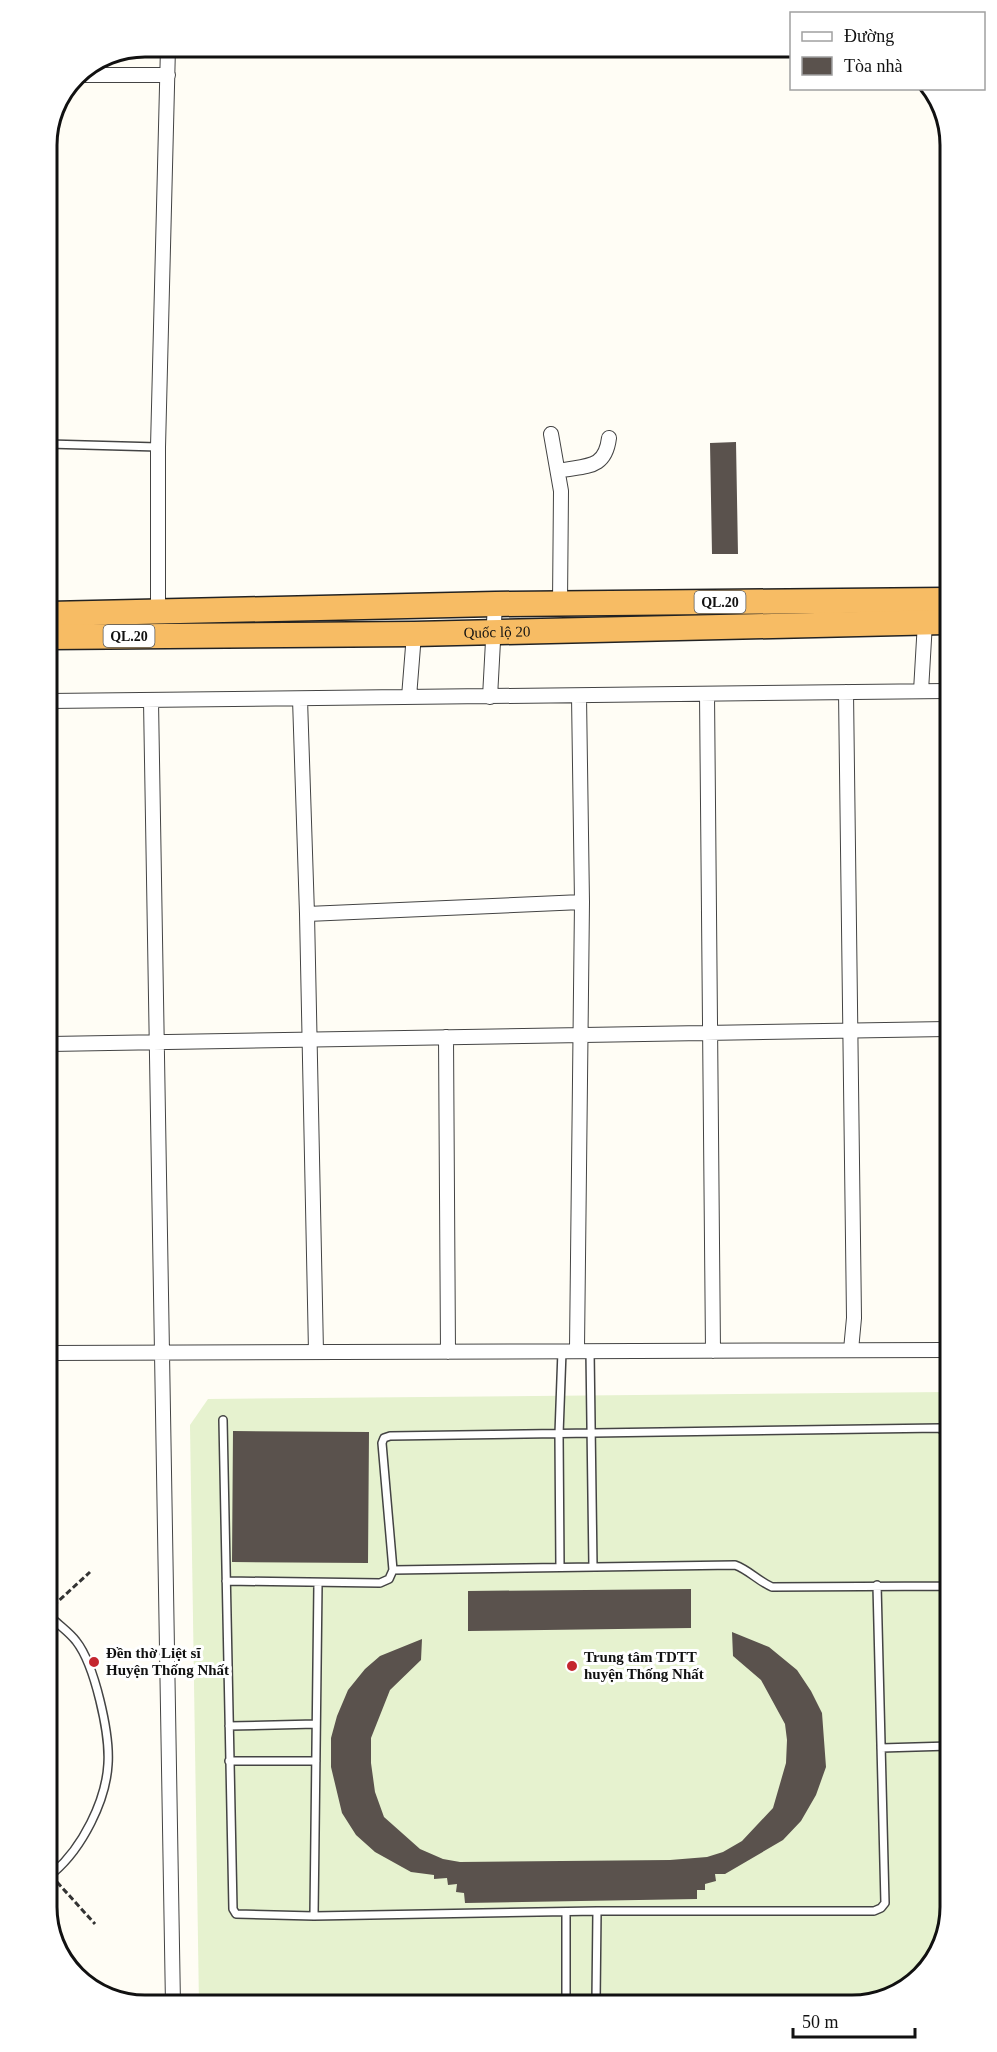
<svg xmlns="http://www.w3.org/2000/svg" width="997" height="2052" viewBox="0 0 997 2052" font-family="Georgia,serif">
  <rect width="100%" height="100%" fill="#fffdf5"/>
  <path fill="#e6f2cf" d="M946,1392L948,1395L950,1907L934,1962L889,1998L199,2005L190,1425L208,1399Z"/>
  <path fill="#5a524d" d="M736,442L738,554H712L710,443Z
    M233,1431L369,1432L368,1563L232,1562Z
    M691,1589V1628L468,1631V1591Z
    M732,1632L769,1647L797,1670L811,1691L822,1713L826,1767L816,1795L801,1821L783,1840L725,1874H715L716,1881L705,1884V1890H697V1899L465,1903L464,1893L456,1892L457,1884L448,1885L447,1878L434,1879V1875L411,1872L375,1852L356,1835L342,1813L331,1767V1738L337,1716L348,1690L365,1669L380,1656L422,1639L421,1660L390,1690L371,1738V1763L375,1792L384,1817L420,1849L443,1859L460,1862L670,1860L707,1857L723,1852L742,1841L773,1808L786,1763L787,1740L785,1724L761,1680L733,1656Z"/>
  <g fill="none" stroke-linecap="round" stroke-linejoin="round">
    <g stroke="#444" stroke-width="10">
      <path id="service" d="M47,223L54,124
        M48,444L158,447
        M590,1351L593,1567
        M223,1420L233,1909L236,1914L314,1916L597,1911H874L881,1908L885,1903L877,1585
        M560,1567L559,1434L562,1351
        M393,1570L735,1565C749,1570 758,1581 772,1587L949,1586
        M226,1581L380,1583L389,1579L393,1570L382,1443L384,1438L390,1436L940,1428L946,1434L947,1447L949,1642
        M53,1619C60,1626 70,1633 76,1641C95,1665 110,1734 108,1764C106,1801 82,1848 54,1872
        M229,1726L316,1724
        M881,1748L950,1746
        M229,1761H316
        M314,1916L318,1584
        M566,2001V1912
        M596,2001L597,1911"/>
    </g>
    <g stroke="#444" stroke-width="16">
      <path id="minor" d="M77,75H168
        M551,434L561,491L560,603
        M558,471C586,465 605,470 609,438
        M158,612V447L168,47
        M921,691L925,622
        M846,692L854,1318L851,1350
        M707,694L713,1351
        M409,697L414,634
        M490,697L495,604
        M300,699L307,914L316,1352
        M49,701L946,691
        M151,701L173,2005
        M307,914L582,902
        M446,1037L448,1352
        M50,1044L947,1029
        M577,1348L582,902L579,696
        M52,1353L948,1350"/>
    </g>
    <g stroke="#222" stroke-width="27">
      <g id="trunk">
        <path d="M49,614L495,604L945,600"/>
        <path id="s1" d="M49,637L414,634L945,622"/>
      </g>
    </g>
    <path stroke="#333" stroke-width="3" stroke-dasharray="6 3" stroke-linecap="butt" d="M53,1606L90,1572
      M57,1882L95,1924"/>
    <use href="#service" stroke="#fff" stroke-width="7"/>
    <use href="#minor" stroke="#fff" stroke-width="14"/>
    <use href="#trunk" stroke="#f7bc64" stroke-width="24"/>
  </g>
  <g fill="#c4262e" stroke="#fff" stroke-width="2">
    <circle cx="94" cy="1662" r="6"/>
    <circle cx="572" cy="1666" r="6"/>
  </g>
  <g text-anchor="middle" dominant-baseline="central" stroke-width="6" stroke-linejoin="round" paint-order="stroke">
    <g fill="#fff" stroke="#585858" stroke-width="1.5">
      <rect x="694.5" y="591" width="51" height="22" rx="4.5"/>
      <rect x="103.5" y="625" width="51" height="22" rx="4.5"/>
    </g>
    <g font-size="14" font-weight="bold" fill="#111">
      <text x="720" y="602">QL.20</text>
      <text x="129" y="636">QL.20</text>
    </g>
    <g font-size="15" fill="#111" stroke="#fff">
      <text stroke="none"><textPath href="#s1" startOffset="448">Quốc lộ 20</textPath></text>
    </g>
    <g font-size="15" font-weight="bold" fill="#111" stroke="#fff" text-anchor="start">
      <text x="106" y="1653">Đền thờ Liệt sĩ<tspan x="106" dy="17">Huyện Thống Nhất</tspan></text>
      <text x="584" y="1657">Trung tâm TDTT<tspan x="584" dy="17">huyện Thống Nhất</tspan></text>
    </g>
  </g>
  <path d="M0 0H997V2052H0ZM145 57H852A88 88 0 0 1 940 145V1907A88 88 0 0 1 852 1995H145A88 88 0 0 1 57 1907V145A88 88 0 0 1 145 57Z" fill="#fff" fill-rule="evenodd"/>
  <path fill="none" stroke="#111" stroke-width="3" d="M145 57H852A88 88 0 0 1 940 145V1907A88 88 0 0 1 852 1995H145A88 88 0 0 1 57 1907V145A88 88 0 0 1 145 57Z"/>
  <rect x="790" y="12" width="195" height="78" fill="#ffffff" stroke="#a0a0a0" stroke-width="1.5"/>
  <rect x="802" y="32" width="30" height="9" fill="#ffffff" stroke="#a0a0a0" stroke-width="1.5"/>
  <text x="844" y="42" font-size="18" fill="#111111">Đường</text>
  <rect x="802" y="57" width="30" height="18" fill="#5a524d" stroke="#a0a0a0" stroke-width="1.5"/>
  <text x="844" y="72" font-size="18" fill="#111111">Tòa nhà</text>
  <path d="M793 2028v9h122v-9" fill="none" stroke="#111111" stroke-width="3"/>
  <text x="802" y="2028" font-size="18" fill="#111111" stroke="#ffffff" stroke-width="4.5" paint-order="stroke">50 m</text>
</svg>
